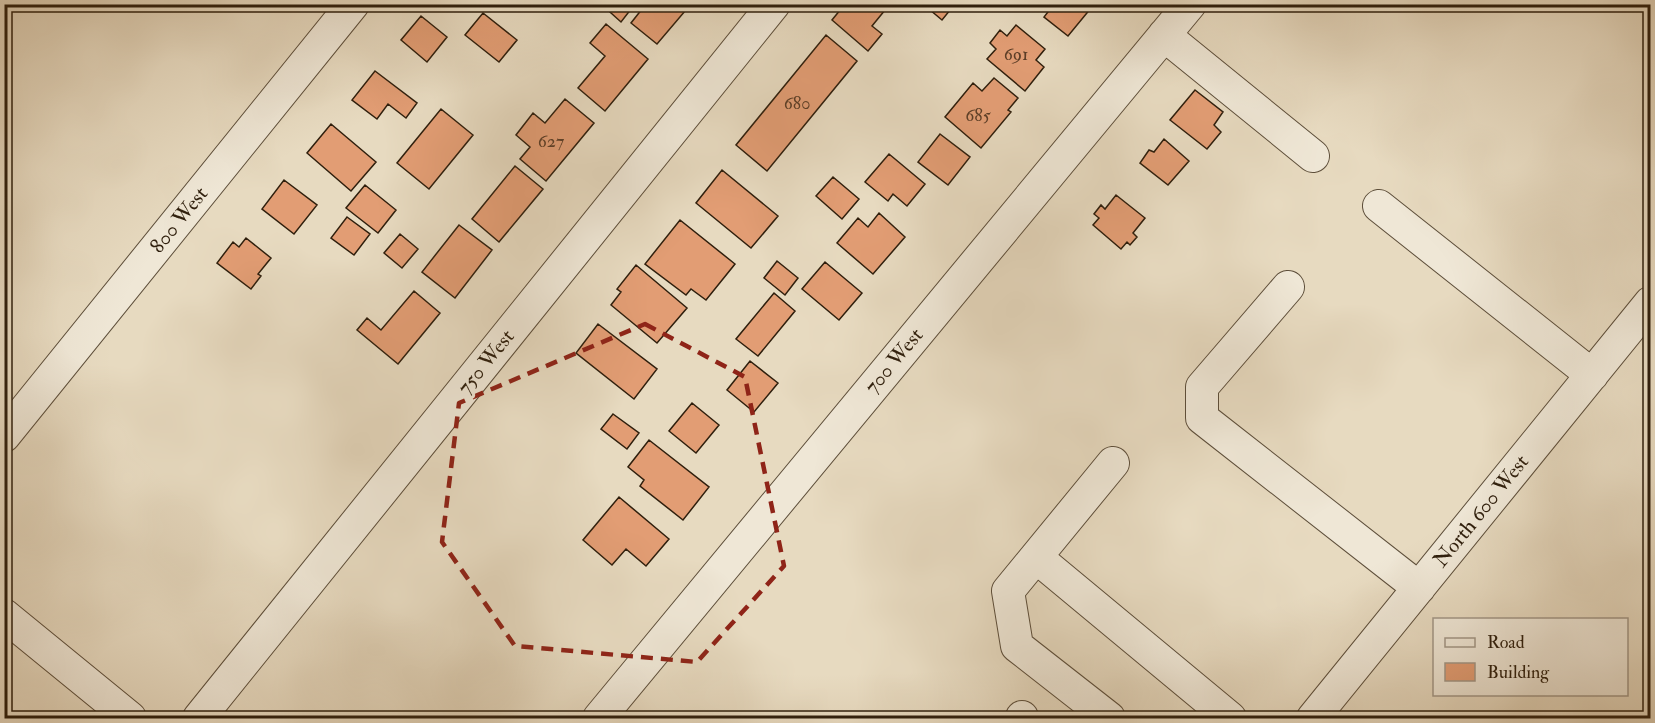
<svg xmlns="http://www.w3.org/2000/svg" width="1655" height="723" viewBox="0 0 1655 723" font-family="'IM FELL Double Pica',serif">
  <rect width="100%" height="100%" fill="#e7dac0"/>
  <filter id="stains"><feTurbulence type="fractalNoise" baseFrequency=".00333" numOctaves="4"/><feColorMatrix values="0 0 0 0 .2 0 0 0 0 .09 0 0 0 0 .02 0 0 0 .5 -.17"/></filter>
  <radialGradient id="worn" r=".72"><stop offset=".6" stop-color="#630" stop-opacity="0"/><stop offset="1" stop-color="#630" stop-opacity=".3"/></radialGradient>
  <path fill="#e29d74" stroke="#2f1f0d" stroke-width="1.5" d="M601,4H635L621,22Z
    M646,4H691L657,44L631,23Z
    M845,4H890L872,26L882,34L868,51L832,20Z
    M923,4H955L942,20Z
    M1054,4H1087L1091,8L1068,36L1044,17Z
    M483,13L517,40L499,62L465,35Z
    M421,16L447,37L427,62L401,40Z
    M606,24L648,59L605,111L578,88L605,56L590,43Z
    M1016,25L1045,49L1036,60L1044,67L1025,91L987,59L996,49L990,43L1000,30L1007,36Z
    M826,35L857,61L767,171L736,145Z
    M375,71L417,103L406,118L388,104L377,119L352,100Z
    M994,78L1018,98L1008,110L1011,112L981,148L945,117L973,83L982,91Z
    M1195,90L1223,112L1214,125L1221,132L1207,149L1170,120Z
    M565,99L594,123L546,181L520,159L530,147L516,135L533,113L545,123Z
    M441,109L473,135L429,189L397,163Z
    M331,124L376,162L351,191L307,153Z
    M940,134L970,157L948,185L918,162Z
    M1164,139L1189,161L1168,185L1140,163L1149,150L1154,152Z
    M889,154L925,184L907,206L893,194L888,201L865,182Z
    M515,166L543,189L499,242L472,219Z
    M722,170L778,216L751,248L696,203Z
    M833,177L859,199L842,219L816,196Z
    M284,180L317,205L294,234L262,209Z
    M365,185L396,210L378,233L346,208Z
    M1116,195L1145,218L1133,233L1137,237L1130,245L1127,242L1121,249L1093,225L1099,218L1094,214L1101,205L1105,209Z
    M879,213L905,237L873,274L837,243L858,218L868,227Z
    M347,217L370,234L354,255L331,238Z
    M680,220L735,264L706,300L691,289L686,295L645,264Z
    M459,225L492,250L455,298L422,272Z
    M400,234L418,249L402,268L384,253Z
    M246,238L271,258L258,274L261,276L251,289L217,263L233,242L239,247Z
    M777,261L798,278L785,295L764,278Z
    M825,262L862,293L839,320L802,289Z
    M636,265L687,308L657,343L611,305L621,292L617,289Z
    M414,291L440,313L398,364L357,330L367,318L381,330Z
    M774,293L795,311L758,356L736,339Z
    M598,324L657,369L634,399L576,353Z
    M750,361L778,383L754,412L727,390Z
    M692,403L719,425L696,453L669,431Z
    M613,414L639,433L627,449L601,429Z
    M649,440L709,487L683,520L640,486L644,480L628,467Z
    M619,497L669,539L646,566L626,549L612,565L583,540Z"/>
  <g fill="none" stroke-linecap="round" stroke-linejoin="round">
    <g stroke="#5d4e3a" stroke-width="34">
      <path id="minor" d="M1164,35L1313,156
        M1379,206L1592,375
        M1288,287L1202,387V418L1419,588
        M4,436L353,4
        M1036,557L1230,718
        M4,615L130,718
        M1022,717V718
        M199,718L774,4
        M599,718L1190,4
        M1109,718L1017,646L1008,591L1113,463
        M1313,718L1650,303"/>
    </g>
    <use href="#minor" stroke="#efe7d6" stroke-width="32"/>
  </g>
  <path fill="none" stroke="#8f2418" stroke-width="4.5" stroke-dasharray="12 8" stroke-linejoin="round" d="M645,324L745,377L784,566L697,662L515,646L442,542L459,403Z"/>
  <g text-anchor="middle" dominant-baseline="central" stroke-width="6" stroke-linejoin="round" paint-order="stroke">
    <g font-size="18" fill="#5c3e27">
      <text x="1016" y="54">691</text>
      <text x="797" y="103">680</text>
      <text x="978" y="115">685</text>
      <text x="551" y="141">627</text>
    </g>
    <g font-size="21" fill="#2f1f0d" stroke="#efe7d6">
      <text transform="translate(179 220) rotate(-51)">800 West</text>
      <text transform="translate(894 361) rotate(-50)">700 West</text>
      <text transform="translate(486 362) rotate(-51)">750 West</text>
      <text transform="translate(1481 511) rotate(-51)">North 600 West</text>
    </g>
  </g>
  <rect width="1655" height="723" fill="none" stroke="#e7dac0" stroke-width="24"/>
  <rect x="6" y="6" width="1643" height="711" fill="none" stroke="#2f1f0d" stroke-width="3"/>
  <rect x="12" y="12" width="1631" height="699" fill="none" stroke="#2f1f0d" stroke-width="1.5"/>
  <rect x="1433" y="618" width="195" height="78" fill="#efe7d6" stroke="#a29786" stroke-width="1.5"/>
  <rect x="1445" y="638" width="30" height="9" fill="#efe7d6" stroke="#a29786" stroke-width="1.5"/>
  <text x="1487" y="648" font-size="18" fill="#2f1f0d">Road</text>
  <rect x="1445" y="663" width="30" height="18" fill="#e29d74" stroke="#a29786" stroke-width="1.5"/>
  <text x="1487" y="678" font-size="18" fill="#2f1f0d">Building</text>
  <rect width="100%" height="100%" filter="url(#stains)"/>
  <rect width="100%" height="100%" fill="url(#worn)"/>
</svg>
